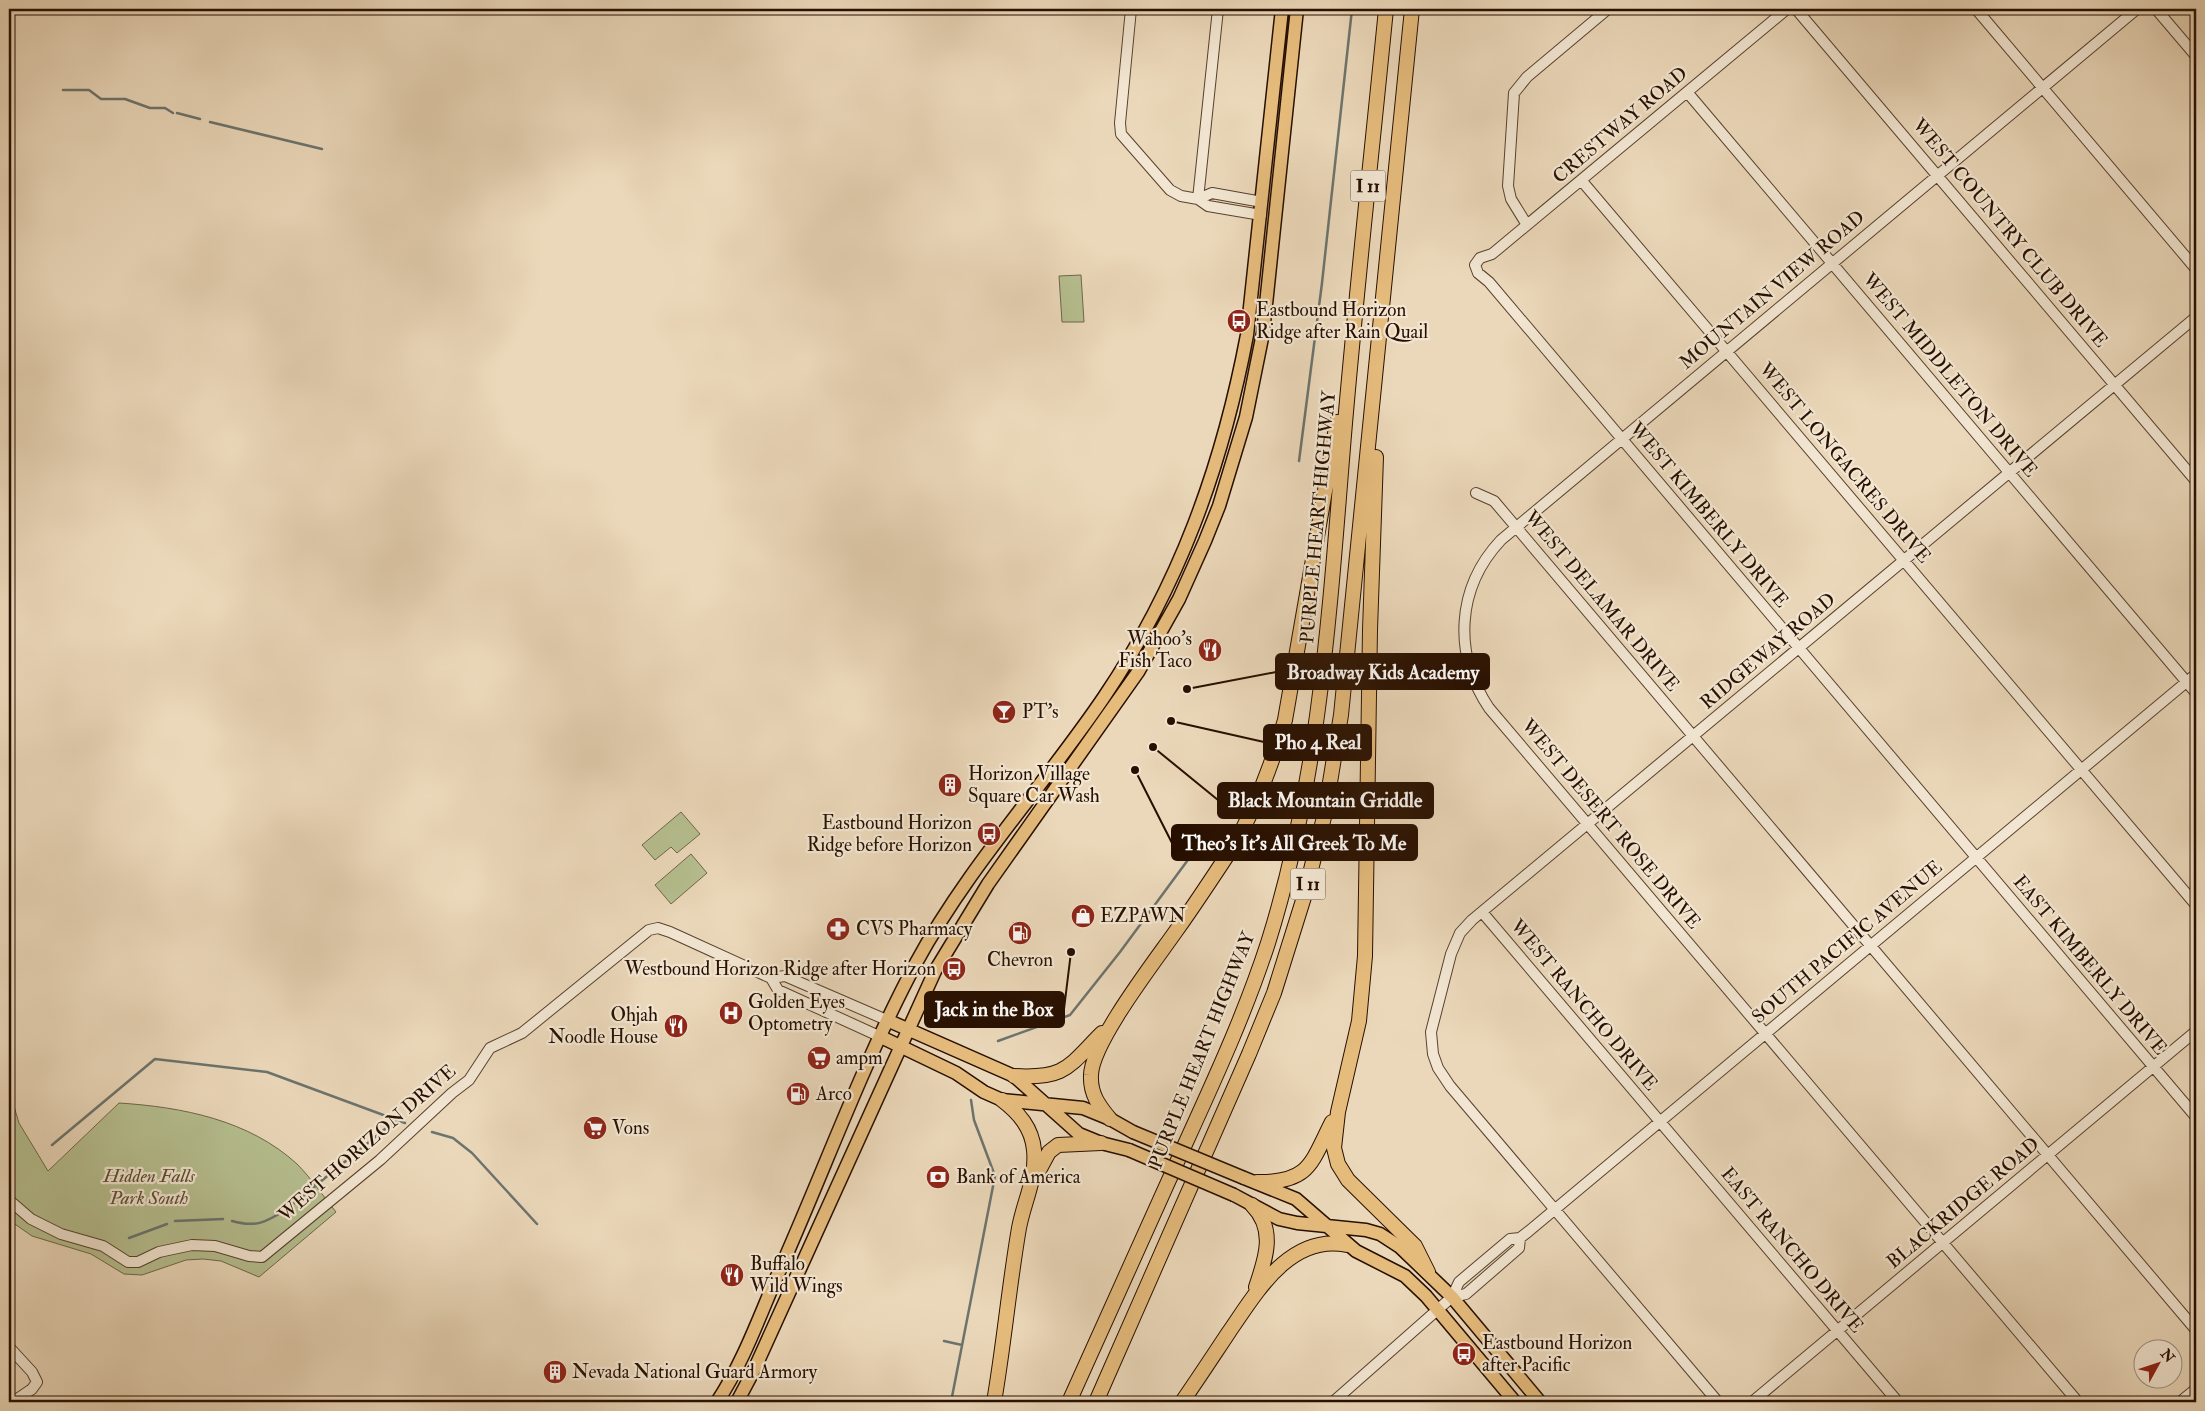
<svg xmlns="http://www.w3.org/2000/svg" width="2205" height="1411" viewBox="0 0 2205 1411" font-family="'IM FELL Double Pica',serif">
  <rect width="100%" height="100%" fill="#ebd8ba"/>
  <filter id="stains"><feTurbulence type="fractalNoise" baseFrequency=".004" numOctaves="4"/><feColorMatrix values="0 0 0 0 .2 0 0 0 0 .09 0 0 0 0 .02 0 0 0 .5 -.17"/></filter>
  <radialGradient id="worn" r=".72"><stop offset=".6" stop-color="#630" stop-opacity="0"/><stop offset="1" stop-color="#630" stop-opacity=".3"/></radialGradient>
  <path fill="#b6bf90" stroke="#6e6748" d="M1081,275L1084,322H1062L1059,276Z
    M681,812L700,834L677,853L671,847L655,860L642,845Z
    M691,854L707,873L671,904L655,885Z
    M9,1090L19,1123L48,1171L119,1103C182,1107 249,1120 297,1164C311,1178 323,1196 336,1212L259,1277L221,1261L203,1259L186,1260L142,1275L124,1274L91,1254L32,1236L9,1220Z"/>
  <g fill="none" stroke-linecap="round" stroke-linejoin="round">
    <path stroke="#6c746e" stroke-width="2.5" d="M63,90H89L101,99H125L150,108H165L173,113
      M177,113L200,119
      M210,122L322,149
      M1299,461L1322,283L1352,9
      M998,1041L1070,1015L1120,952L1210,830
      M432,1132L453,1138L472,1153L537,1224
      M52,1145L155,1059L267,1072L405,1123
      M175,1221L223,1219
      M232,1221C257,1228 266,1222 287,1209L396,1120
      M129,1238L167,1224
      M944,1341L962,1345
      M951,1402L995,1176L974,1120L971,1100"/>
    <g stroke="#58412e" stroke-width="12">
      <path id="minor" d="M1131,9L1120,123L1121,134L1170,190L1181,196L1198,199L1208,206L1261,215
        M1787,9L1492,254L1480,258L1475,265L1478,273L1489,282L2196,1117
        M1796,9L2196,481
        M1976,9L2196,269
        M2156,9L2196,56
        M1687,92L2196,693
        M1581,180L2196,905
        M1198,199L1218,9
        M1198,199L1212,193L1262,202
        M1527,225L1511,199L1508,186L1514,93L1527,77L1608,9
        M1476,493L1494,501L2196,1330
        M1482,912L1898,1402
        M771,978L778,990L881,1037
        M9,1200L31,1219L61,1234L103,1246L128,1262H138L159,1252L192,1245L215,1246L249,1256L262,1257L380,1160L452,1093L469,1080L490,1048L522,1033L649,930L658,928L670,932L771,978L785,976L889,1021
        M1452,1297L1466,1294L1519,1248L1520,1238
        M9,1347L32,1372L37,1382L32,1389L13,1402
        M1333,1402L1452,1297L1459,1282L1510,1239L1520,1238L1529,1231L2196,674
        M1718,1402L1450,1086L1438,1068L1433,1054L1431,1032L1451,954L1460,933L1472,920L2196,317
        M1752,1402L2196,1031
        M2078,1402L1489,708C1453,654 1456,588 1501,540L2137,9
        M2180,1402L2196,1389"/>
    </g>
    <g stroke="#270f00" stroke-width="15">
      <path id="major" d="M889,1021L1014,1076L1079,1134L1101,1143L1129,1150
        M881,1037L956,1073L984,1092L1002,1100L1083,1108L1110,1119L1133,1132
        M1244,1178L1296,1199L1356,1251L1405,1276L1426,1296L1515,1402
        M1234,1195L1279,1219L1297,1223L1366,1230L1380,1234L1400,1247L1452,1297L1540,1402
        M717,1402C741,1366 757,1323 774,1283C822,1177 861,1066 916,963C968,867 1043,787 1104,697C1179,586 1222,467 1247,335L1282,9
        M737,1402L754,1370L935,971L988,884L1138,672L1179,599L1205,541L1219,506L1246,417L1263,333L1297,9"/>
    </g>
    <g stroke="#270f00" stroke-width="16">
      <path id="highway" d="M1376,457L1370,630L1365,956L1359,1021L1338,1112L1334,1148L1338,1164L1348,1180L1415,1246L1428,1272
        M1014,1076C1066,1079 1068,1067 1102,1033
        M1110,1119C1099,1106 1090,1094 1091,1075C1092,1042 1155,961 1176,931C1196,903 1215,874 1234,845C1257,805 1272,764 1285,720L1337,422
        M1036,1176L1049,1152L1058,1145L1101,1143
        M1257,1182C1310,1183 1311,1163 1332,1122
        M1252,1205C1276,1229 1266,1258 1256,1287
        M994,1402C1004,1344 1009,1286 1019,1228C1024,1201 1037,1178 1034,1150C1032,1128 1019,1113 1002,1100
        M1069,1402C1107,1318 1144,1235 1182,1151C1213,1083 1245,1014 1268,943C1320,778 1330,606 1344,435C1356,293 1372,151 1386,9
        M1096,1402L1249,1054L1274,993L1305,894L1325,813L1341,715L1412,9
        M1182,1402C1198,1379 1213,1356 1229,1332C1256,1293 1290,1233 1347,1245"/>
    </g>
    <use href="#minor" stroke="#f2e6d2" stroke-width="10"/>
    <use href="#major" stroke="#e6bc7d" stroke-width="12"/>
    <use href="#highway" stroke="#e6bc7d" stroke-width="14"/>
    <g stroke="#270f00" stroke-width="15" stroke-linecap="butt">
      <path id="major-bridge" d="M1133,1132L1244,1178
        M1129,1150L1234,1195"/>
    </g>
    <use href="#major-bridge" stroke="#e6bc7d" stroke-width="12"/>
  </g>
  <defs>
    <g id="bus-disc" transform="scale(1.25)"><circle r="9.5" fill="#8f2418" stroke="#f2e6d2"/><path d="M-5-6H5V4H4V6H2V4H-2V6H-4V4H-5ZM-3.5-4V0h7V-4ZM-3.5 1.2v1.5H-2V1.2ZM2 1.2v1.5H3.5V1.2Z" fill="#fff"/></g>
    <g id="restaurant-disc" transform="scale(1.25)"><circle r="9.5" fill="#8f2418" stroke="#f2e6d2"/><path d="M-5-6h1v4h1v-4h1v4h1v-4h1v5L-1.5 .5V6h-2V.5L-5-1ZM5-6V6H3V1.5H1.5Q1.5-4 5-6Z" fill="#fff"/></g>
    <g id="bar-disc" transform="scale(1.25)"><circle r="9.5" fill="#8f2418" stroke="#f2e6d2"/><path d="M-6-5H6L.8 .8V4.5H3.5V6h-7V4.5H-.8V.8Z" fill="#fff"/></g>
    <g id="building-disc" transform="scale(1.25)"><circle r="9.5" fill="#8f2418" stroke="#f2e6d2"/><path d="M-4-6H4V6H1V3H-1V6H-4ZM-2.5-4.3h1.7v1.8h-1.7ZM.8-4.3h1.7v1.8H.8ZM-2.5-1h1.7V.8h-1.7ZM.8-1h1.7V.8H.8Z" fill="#fff"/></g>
    <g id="shop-disc" transform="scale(1.25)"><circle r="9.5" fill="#8f2418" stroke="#f2e6d2"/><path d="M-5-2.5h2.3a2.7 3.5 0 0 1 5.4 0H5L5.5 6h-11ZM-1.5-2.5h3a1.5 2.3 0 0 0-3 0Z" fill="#fff"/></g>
    <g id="pharmacy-disc" transform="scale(1.25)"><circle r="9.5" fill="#8f2418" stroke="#f2e6d2"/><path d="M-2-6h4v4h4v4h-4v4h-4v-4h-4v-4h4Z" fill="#fff"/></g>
    <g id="fuel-disc" transform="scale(1.25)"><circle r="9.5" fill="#8f2418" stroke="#f2e6d2"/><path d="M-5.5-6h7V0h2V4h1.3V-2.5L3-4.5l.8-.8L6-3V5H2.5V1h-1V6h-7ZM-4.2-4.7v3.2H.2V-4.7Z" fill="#fff"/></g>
    <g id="hospital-disc" transform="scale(1.25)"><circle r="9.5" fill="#8f2418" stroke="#f2e6d2"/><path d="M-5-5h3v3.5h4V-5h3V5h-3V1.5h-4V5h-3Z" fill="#fff"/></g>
    <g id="supermarket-disc" transform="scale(1.25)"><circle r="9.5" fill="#8f2418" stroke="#f2e6d2"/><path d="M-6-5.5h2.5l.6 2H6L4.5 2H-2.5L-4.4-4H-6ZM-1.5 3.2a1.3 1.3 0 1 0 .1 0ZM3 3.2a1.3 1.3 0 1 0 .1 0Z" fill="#fff"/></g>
    <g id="bank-disc" transform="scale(1.25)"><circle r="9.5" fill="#8f2418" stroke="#f2e6d2"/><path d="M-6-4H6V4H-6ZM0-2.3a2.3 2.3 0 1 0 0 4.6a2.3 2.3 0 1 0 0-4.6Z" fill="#fff"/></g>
  </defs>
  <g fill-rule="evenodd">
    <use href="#bus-disc" x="1239" y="321"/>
    <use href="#restaurant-disc" x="1210" y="650"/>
    <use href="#bar-disc" x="1004" y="712"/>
    <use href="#building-disc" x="950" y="785"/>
    <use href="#bus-disc" x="989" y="834"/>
    <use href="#shop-disc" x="1083" y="916"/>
    <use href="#pharmacy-disc" x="838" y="929"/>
    <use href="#fuel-disc" x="1020" y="933"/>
    <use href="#bus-disc" x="954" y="969"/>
    <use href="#hospital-disc" x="731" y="1013"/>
    <use href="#restaurant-disc" x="676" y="1026"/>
    <use href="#supermarket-disc" x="819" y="1058"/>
    <use href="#fuel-disc" x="798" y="1094"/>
    <use href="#supermarket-disc" x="595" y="1128"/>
    <use href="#bank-disc" x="938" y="1177"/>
    <use href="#restaurant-disc" x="732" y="1275"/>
    <use href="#bus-disc" x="1464" y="1354"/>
    <use href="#building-disc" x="555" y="1372"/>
  </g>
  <g text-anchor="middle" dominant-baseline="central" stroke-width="4.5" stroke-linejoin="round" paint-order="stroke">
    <g fill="#f2e6d2" stroke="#64503f" stroke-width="1">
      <rect x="1350.5" y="170.5" width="35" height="31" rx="4"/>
      <rect x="1290.5" y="868.5" width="35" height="31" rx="4"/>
    </g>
    <g font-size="18" font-weight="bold" fill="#270f00">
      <text x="1368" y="186">I 11</text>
      <text x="1308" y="884">I 11</text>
    </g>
    <g font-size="19" fill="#270f00" stroke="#f2e6d2">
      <text transform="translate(1620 125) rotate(-40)">CRESTWAY ROAD</text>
      <text transform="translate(2010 233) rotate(50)">WEST COUNTRY CLUB DRIVE</text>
      <text transform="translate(1772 290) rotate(-40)">MOUNTAIN VIEW ROAD</text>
      <text transform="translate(1950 375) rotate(50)">WEST MIDDLETON DRIVE</text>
      <text transform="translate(1845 463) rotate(50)">WEST LONGACRES DRIVE</text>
      <text transform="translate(1709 515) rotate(50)">WEST KIMBERLY DRIVE</text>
      <text transform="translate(1318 517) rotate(-85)">PURPLE HEART HIGHWAY</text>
      <text transform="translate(1602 601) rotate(50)">WEST DELAMAR DRIVE</text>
      <text transform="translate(1768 651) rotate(-40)">RIDGEWAY ROAD</text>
      <text transform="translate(1611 824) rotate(50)">WEST DESERT ROSE DRIVE</text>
      <text transform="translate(1847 942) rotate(-40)">SOUTH PACIFIC AVENUE</text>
      <text transform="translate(2090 965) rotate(50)">EAST KIMBERLY DRIVE</text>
      <text transform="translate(1584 1005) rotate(50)">WEST RANCHO DRIVE</text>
      <text transform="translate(1202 1050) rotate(-68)">PURPLE HEART HIGHWAY</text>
      <text transform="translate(367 1143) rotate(-41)">WEST HORIZON DRIVE</text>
      <text transform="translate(1963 1203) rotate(-40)">BLACKRIDGE ROAD</text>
      <text transform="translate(1792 1250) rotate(50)">EAST RANCHO DRIVE</text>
    </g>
    <g font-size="19" fill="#270f00" stroke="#f2e6d2" text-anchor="start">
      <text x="1256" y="310">Eastbound Horizon<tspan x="1256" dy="22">Ridge after Rain Quail</tspan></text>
      <text x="1192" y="639" text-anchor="end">Wahoo's<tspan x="1192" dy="22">Fish Taco</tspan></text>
      <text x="1022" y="712">PT's</text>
      <text x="968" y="774">Horizon Village<tspan x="968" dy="22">Square Car Wash</tspan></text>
      <text x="972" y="823" text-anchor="end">Eastbound Horizon<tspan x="972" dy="22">Ridge before Horizon</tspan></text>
      <text x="1100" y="916">EZPAWN</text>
      <text x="856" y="929">CVS Pharmacy</text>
      <text x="1020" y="960" text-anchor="middle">Chevron</text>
      <text x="936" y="969" text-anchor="end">Westbound Horizon Ridge after Horizon</text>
      <text x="748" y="1002">Golden Eyes<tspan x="748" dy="22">Optometry</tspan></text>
      <text x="658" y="1015" text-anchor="end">Ohjah<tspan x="658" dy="22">Noodle House</tspan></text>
      <text x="836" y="1058">ampm</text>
      <text x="816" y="1094">Arco</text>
      <text x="612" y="1128">Vons</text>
      <text x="956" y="1177">Bank of America</text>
      <text x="750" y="1264">Buffalo<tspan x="750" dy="22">Wild Wings</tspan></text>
      <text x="1482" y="1343">Eastbound Horizon<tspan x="1482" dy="22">after Pacific</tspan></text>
      <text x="572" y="1372">Nevada National Guard Armory</text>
    </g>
    <g font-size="19" font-style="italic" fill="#594d32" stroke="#f2e6d2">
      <text x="149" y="1176">Hidden Falls<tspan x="149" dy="22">Park South</tspan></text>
    </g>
  </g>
  <path fill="none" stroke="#270f00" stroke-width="2" d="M1187 689L1276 672M1171 721L1264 742M1153 747L1218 800M1135 770L1172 843M1071 952L1064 1009"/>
  <g fill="#270f00" stroke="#f2e6d2" stroke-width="2">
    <circle cx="1187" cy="689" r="5"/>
    <circle cx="1171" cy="721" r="5"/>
    <circle cx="1153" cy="747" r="5"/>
    <circle cx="1135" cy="770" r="5"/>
    <circle cx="1071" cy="952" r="5"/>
  </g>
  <g fill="#270f00" stroke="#270f00" stroke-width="2">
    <rect x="1276" y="654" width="213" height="35" rx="5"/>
    <rect x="1264" y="725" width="107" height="35" rx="5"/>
    <rect x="1218" y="783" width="215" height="35" rx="5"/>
    <rect x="1172" y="825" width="245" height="35" rx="5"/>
    <rect x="925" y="992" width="139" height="35" rx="5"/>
  </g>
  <g font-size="20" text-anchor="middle" font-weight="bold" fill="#fff">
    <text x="1383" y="679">Broadway Kids Academy</text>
    <text x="1318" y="749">Pho 4 Real</text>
    <text x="1325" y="807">Black Mountain Griddle</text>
    <text x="1294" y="850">Theo's It's All Greek To Me</text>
    <text x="994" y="1016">Jack in the Box</text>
  </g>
  <rect width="2205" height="1411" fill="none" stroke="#ebd8ba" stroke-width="30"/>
  <rect x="10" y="10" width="2185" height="1391" fill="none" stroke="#270f00" stroke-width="2.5"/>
  <rect x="15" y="15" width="2175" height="1381" fill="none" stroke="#270f00"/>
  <g transform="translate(2158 1364) rotate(50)"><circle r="24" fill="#f2e6d2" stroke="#a1907e"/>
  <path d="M0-4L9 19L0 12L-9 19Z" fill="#8f2418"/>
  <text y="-8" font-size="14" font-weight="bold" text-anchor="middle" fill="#270f00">N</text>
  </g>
  <rect width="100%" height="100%" filter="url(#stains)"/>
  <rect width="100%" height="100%" fill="url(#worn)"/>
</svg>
